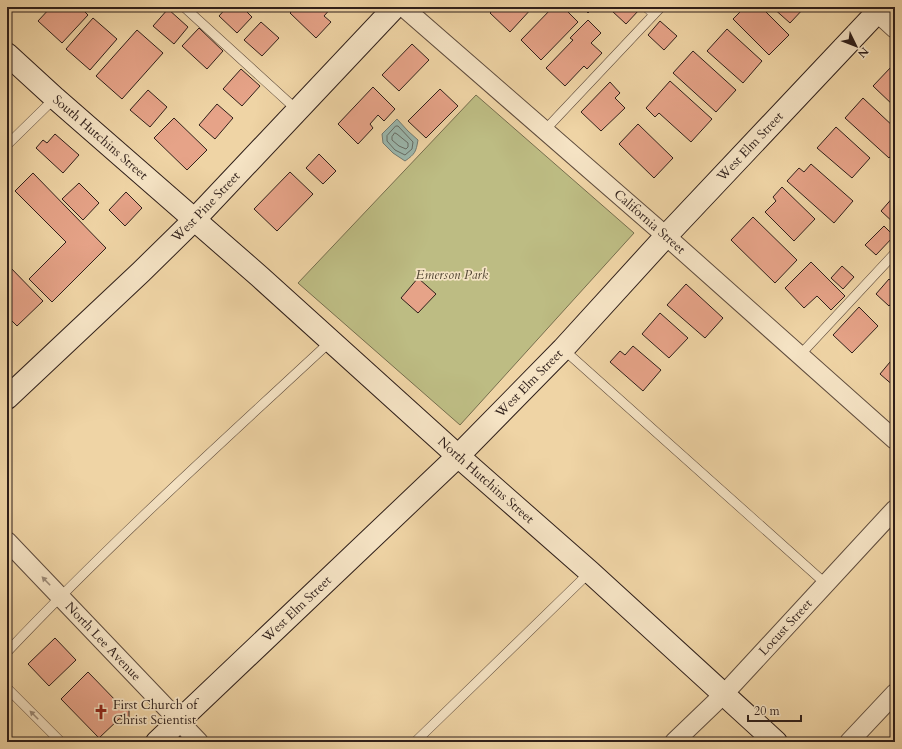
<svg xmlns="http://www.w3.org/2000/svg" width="902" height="749" viewBox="0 0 902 749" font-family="Cardo,serif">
  <rect width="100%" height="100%" fill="#efd4a5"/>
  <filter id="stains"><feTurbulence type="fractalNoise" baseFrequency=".005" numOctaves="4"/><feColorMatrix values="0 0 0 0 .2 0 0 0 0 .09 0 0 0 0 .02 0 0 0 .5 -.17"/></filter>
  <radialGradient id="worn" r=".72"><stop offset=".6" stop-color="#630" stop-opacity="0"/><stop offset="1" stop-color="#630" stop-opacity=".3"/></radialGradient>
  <path fill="#bdbc83" stroke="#766e4e" d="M476,95L634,233L460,425L298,283Z"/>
  <path fill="#9bb7ad" stroke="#707a72" d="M397,119L408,131L418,140C416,152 415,154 405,161L393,153L383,143L382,134Z"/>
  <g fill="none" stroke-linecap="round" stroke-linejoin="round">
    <path stroke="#656b64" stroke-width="1" d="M396,126H398L413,142L412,149L405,155L395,150L387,141V136Z
      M395,133L397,134L408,143V147L406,149L399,146L392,140V137Z"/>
  </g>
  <path fill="#e6a388" stroke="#2f1f1a" d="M51,7H80L88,15L62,43L38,21Z
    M227,7H242L252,17L237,33L219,16Z
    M296,7H332L324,16L331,22L316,38L290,13Z
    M496,7H533L510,32L490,13Z
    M553,7H563L578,22L541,60L521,40Z
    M582,7H594L588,13Z
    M616,7H635L639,10L626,24L612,11Z
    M745,7H761L789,35L769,55L733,19Z
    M772,7H805L790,23Z
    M168,9L188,27L174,44L153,26Z
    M93,18L117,39L90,70L66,49Z
    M588,20L601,33L591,43L602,53L587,69L584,66L565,86L546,68L573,40L570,38Z
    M660,21L677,36L664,50L648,35Z
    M261,22L279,38L262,56L244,40Z
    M199,28L223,51L207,69L182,46Z
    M727,29L762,61L743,83L707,51Z
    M137,30L163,53L122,99L96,76Z
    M412,44L429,60L399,91L382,75Z
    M693,51L736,90L716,112L673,73Z
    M892,66L895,69V107L873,86Z
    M241,69L260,86L242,106L223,89Z
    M670,81L712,119L691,142L659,113L655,117L646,108Z
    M610,82L620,93L615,98L625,108L601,131L581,112Z
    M373,87L395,109L384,121L378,115L370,124L373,128L358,144L338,124Z
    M440,89L458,106L426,138L408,121Z
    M148,90L167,107L150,127L130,110Z
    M863,98L895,128V151L889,158L845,118Z
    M217,104L233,118L215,139L199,125Z
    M174,118L207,150L187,170L154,138Z
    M638,124L673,158L654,178L619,144Z
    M836,127L870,158L852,178L817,148Z
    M55,134L79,155L63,173L36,148L43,140L47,143Z
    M319,154L336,171L323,184L306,168Z
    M811,164L853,201L834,223L787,181L799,168L804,172Z
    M290,172L313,194L277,231L254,209Z
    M33,173L106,248L52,302L29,279L66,242L15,191Z
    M79,183L99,203L83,220L62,199Z
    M782,187L815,219L794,241L765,212L776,201L773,197Z
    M126,192L142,208L125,226L109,210Z
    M895,195V224L881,211Z
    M753,217L797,260L775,283L731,240Z
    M884,226L894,236L876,255L865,245Z
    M811,262L845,296L831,310L817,296L804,308L785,288Z
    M7,264L43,301L17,326L7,316Z
    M842,266L854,277L843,289L831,278Z
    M418,278L436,294L418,313L401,298Z
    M889,279L895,285V299L889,306L876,294Z
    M686,284L723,318L705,338L667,305Z
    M859,307L878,326L852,353L833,335Z
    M660,313L688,338L669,358L642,334Z
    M633,346L661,370L643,391L610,362L620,351L625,355Z
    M895,356V387L880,374Z
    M55,638L76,660L49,686L28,664Z
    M88,672L119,704H129V719H119L99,738L61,699Z"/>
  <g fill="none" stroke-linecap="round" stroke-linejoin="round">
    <g stroke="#5f4c3d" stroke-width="10">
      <path id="lane" d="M184,7L297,110
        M646,7L654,14
        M545,130L661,7
        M7,145L55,98
        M563,349L826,584
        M800,355L895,253
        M7,652C110,543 221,443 331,341
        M7,688L61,742
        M415,742L590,572"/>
    </g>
    <g stroke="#5f4c3d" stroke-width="20">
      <g id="street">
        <path id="s1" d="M403,7L666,236L895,440"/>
        <path d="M871,7L895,29"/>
        <path id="s2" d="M7,541L199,742"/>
        <path id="s3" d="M674,742L724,694L895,509"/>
        <path d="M849,742L895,693"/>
      </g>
    </g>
    <g stroke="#2f1f1a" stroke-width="24">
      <g id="secondary">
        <path id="s4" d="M7,54L55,98L259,276L458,456L590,572L776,742"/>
        <path id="s5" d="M7,398L141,272L194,220L395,7"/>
        <path id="s6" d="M157,742L458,456L563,349L666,236L882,7"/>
      </g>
    </g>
    <path stroke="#2f1f1a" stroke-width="2.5" stroke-dasharray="1 2" stroke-linecap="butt" d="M891,742L895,737"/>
    <use href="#lane" stroke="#f5e3c4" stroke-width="9"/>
    <use href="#street" stroke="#f5e3c4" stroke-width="18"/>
    <use href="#secondary" stroke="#f5e3c4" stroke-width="22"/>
  </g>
  <defs><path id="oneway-solid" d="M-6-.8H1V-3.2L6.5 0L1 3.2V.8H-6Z"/></defs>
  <g fill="#9c8b78">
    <use href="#oneway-solid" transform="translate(46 581) rotate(-134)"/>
    <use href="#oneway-solid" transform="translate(34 715) rotate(-135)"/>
  </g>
  <defs>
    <g id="church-bare" transform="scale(1.2)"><path d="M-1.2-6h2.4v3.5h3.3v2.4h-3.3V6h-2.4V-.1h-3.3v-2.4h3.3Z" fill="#8f2418" stroke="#f5e3c4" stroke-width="2.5" paint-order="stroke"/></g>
  </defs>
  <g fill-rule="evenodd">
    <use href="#church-bare" x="101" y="712"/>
  </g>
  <g text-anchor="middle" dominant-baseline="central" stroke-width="3.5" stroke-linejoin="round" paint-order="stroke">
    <g font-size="13" fill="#2f1f1a" stroke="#f5e3c4">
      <text stroke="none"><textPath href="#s4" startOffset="125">South Hutchins Street</textPath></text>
      <text stroke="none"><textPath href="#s6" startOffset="841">West Elm Street</textPath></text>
      <text stroke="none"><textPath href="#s5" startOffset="276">West Pine Street</textPath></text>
      <text stroke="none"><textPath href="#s1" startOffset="327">California Street</textPath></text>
      <text stroke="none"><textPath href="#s6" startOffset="517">West Elm Street</textPath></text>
      <text stroke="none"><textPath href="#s4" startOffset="641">North Hutchins Street</textPath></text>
      <text stroke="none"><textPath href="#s6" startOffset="193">West Elm Street</textPath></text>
      <text stroke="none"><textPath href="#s3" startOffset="160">Locust Street</textPath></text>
      <text stroke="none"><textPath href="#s2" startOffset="139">North Lee Avenue</textPath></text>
    </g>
    <g font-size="13" font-style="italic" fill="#524634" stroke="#f5e3c4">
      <text x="452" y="275">Emerson Park</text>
    </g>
    <g font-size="13" fill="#2f1f1a" stroke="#f5e3c4" text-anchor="start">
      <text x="113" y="705">First Church of<tspan x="113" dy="15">Christ Scientist</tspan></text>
    </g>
  </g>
  <rect width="902" height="749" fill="none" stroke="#efd4a5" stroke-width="24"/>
  <rect x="8" y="8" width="886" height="733" fill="none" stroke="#2f1f1a" stroke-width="2"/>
  <rect x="12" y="12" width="878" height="725" fill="none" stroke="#2f1f1a"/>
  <g transform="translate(856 46) rotate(133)" stroke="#f5e3c4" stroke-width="3" paint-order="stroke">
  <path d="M0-3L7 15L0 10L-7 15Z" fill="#2f1f1a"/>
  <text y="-6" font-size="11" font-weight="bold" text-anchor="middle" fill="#2f1f1a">N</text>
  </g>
  <path d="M748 715v6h53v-6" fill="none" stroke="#2f1f1a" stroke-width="2"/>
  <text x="754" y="715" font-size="12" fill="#2f1f1a" stroke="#f5e3c4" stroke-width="3" paint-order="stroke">20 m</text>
  <rect width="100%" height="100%" filter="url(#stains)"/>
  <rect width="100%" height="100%" fill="url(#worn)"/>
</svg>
